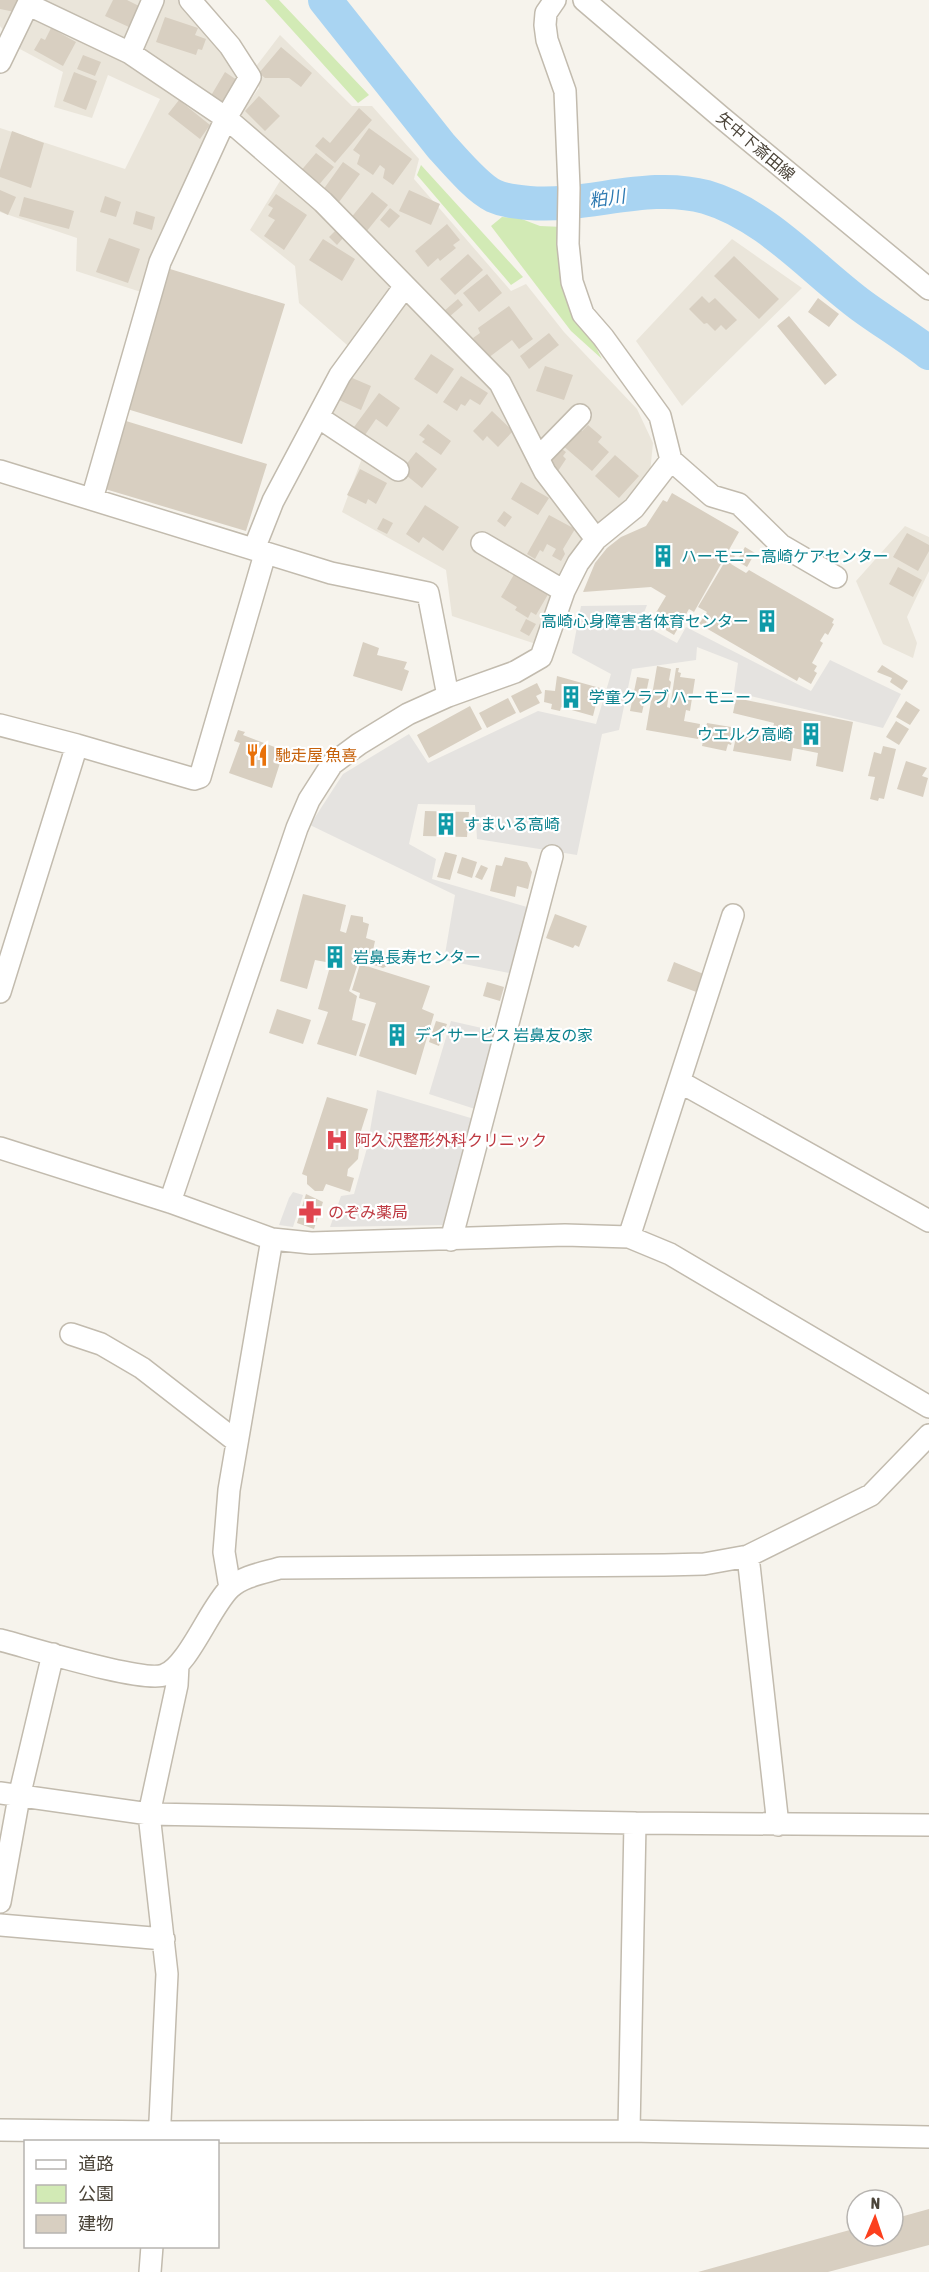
<svg xmlns="http://www.w3.org/2000/svg" width="929" height="2272" viewBox="0 0 929 2272" font-family="'Asap Condensed','Noto Sans JP',sans-serif">
  <rect width="100%" height="100%" fill="#f6f3ec"/>
  <path fill="#eae5da" d="M0,0H179L235,66L242,79L141,292L76,271L77,238L0,212V128L125,169L160,99L108,75L92,118L54,107L63,72L18,48L0,26Z
    M280,35L352,106H372L419,159L414,179L511,291L526,284L564,332L637,409L653,443L650,473L572,557L536,644L452,616L446,570L342,512L368,442L330,414L362,358L299,303L295,266L250,230L291,163L239,116L259,88L254,69Z
    M732,239L802,288L682,406L636,341Z
    M905,526L929,537V571L907,617L917,643L913,658L883,644L856,581Z"/>
  <path fill="#d2eab5" d="M265,0H279L369,95L358,103Z
    M421,165L523,277L511,285L417,175Z
    M502,217L519,218L540,226L563,227L567,292L602,359L571,331L491,226Z"/>
  <path fill="#e5e3e0" d="M647,605L640,623L677,643L686,627L811,691L830,660L901,694L883,728L734,692L738,663L697,647L696,660L632,669L619,730L602,734L577,855L477,839L475,805L418,804L409,844L436,859L432,879L527,907L509,973L444,960L455,895L310,825L343,774L409,734L428,763L538,711L596,724L611,674L572,653L581,606Z
    M451,1021L495,1031L475,1109L429,1094Z
    M377,1090L474,1119L445,1225L330,1227L341,1196L354,1194L367,1148Z
    M293,1192L303,1195L293,1227L279,1225L289,1198Z"/>
  <g fill="none" stroke-linecap="round" stroke-linejoin="round">
    <path stroke="#a9d4f2" stroke-width="34" d="M325,0L441,146C454,160 477,188 494,196C505,201 517,202 529,203C588,208 648,181 706,197C767,215 812,269 862,306C884,322 907,336 929,353"/>
  </g>
  <path fill="#d8cfc1" d="M0,0H18L15,12L0,9Z
    M113,0H127L141,7L131,28L105,16Z
    M165,17L198,28L195,35L206,39L202,50L198,49L196,55L156,42Z
    M51,28L76,42L63,66L34,50L41,38L45,40Z
    M281,47L312,73L301,87L289,78H265L259,73Z
    M83,55L101,62L95,76L77,69Z
    M74,72L97,81L86,110L63,101Z
    M225,72L237,80L221,107L209,99Z
    M259,96L280,116L265,131L245,111Z
    M179,100L210,125L200,139L168,114Z
    M359,108L372,120L335,163L315,146L323,137L330,143Z
    M369,128L412,159L393,185L383,178L385,169L380,165L373,175L357,164L360,155L353,150Z
    M12,131L44,143L31,188L0,177V170Z
    M316,153L334,167L317,187L299,173Z
    M343,162L360,174L339,202L323,190Z
    M0,190L16,197L8,215L0,211Z
    M409,190L440,204L431,225L399,211Z
    M372,192L388,205L366,232L350,219Z
    M276,194L307,215L284,250L264,236L275,220L268,216L273,208L268,205Z
    M105,196L121,202L116,217L100,212Z
    M24,197L74,211L69,229L19,216Z
    M390,208L400,216L389,228L380,220Z
    M136,211L155,217L152,230L133,224Z
    M447,224L460,240L453,245L456,248L440,261L438,258L428,267L415,251Z
    M336,230L343,238L337,245L329,237Z
    M109,238L140,249L128,283L96,272Z
    M323,239L355,259L342,281L309,260Z
    M468,254L483,270L455,295L440,279Z
    M734,256L779,299L759,319L714,276Z
    M170,269L285,304L242,444L127,409Z
    M487,274L502,293L479,312L463,293Z
    M702,296L709,303L715,298L737,320L726,330L721,325L715,331L707,323L704,324L689,309Z
    M818,298L839,314L829,327L808,312Z
    M458,299L463,305L449,317L444,311Z
    M509,306L533,339L519,349L512,340L488,358L473,338L480,333L478,328Z
    M789,316L837,375L825,385L777,326Z
    M549,333L559,345L529,369L520,356Z
    M431,354L454,369L437,394L414,379Z
    M545,366L573,375L564,400L536,391Z
    M461,376L488,393L480,405L470,399L465,406L461,404L457,411L443,402Z
    M350,377L371,386L361,410L339,400Z
    M379,393L400,408L387,427L376,419L365,435L354,427Z
    M492,411L513,431L498,447L487,436L483,441L473,431Z
    M126,421L267,464L246,531L105,489Z
    M428,424L451,441L441,455L422,442L425,439L419,435Z
    M588,425L602,437L598,442L609,452L592,471L561,444L577,427L582,431Z
    M559,447L566,452L563,456L566,459L558,471L547,464Z
    M416,452L437,469L422,488L401,471Z
    M615,455L639,476L619,498L595,476Z
    M360,469L387,483L376,504L368,499L366,504L347,495Z
    M521,482L549,498L538,515L511,499Z
    M672,493L739,532L694,612L689,609L674,635L651,621L666,596L651,587L583,592L595,563L607,548L621,537L646,526L663,500L667,502Z
    M425,505L459,527L443,551L423,537L419,543L406,534Z
    M504,511L512,517L505,527L497,521Z
    M549,515L575,529L563,549L565,554L561,561L552,556L556,549L547,544L543,552L540,550L535,559L527,554Z
    M383,518L393,523L387,534L377,529Z
    M907,533L929,545V551L918,571L893,557Z
    M745,547L755,553L747,567L737,561Z
    M730,553L735,556L731,564L746,573L749,570L834,619L832,623L834,624L828,635L825,633L820,641L823,643L812,663L817,666L814,671L817,673L811,684L799,677L797,681L699,624L707,612L698,607Z
    M898,567L922,580L913,597L889,584Z
    M516,571L550,591L536,615L531,612L528,618L515,610L517,607L501,597Z
    M526,619L536,624L529,636L520,631Z
    M363,642L379,648L377,655L407,662L404,669L409,671L402,691L353,676Z
    M882,665L908,681L902,690L890,682L892,678L877,672Z
    M657,666L671,669L669,680L671,682L667,707L670,708L676,668H679L678,672L681,673L680,677L695,679L690,711L686,710L684,721L700,724L698,739L646,730Z
    M557,676L600,688L593,716L561,707L560,711L551,709L552,704L544,702L545,690L555,691Z
    M637,677L649,679L642,713L630,711Z
    M537,683L542,693L536,696L540,703L520,713L511,696Z
    M508,698L516,713L487,728L479,713Z
    M736,698L853,722L843,772L816,766L818,753L793,748L791,761L733,751L737,732L771,737L774,723L733,713Z
    M906,701L920,710L910,725L896,717Z
    M470,706L482,729L429,758L417,735Z
    M896,721L909,729L899,745L886,737Z
    M707,723L731,727L730,733L734,734L731,745L728,744L726,751L702,746Z
    M238,730L245,732L243,735L280,749L276,761L280,763L272,788L229,773L240,743L234,741Z
    M883,746L896,749L884,799L879,798L878,801L870,799L875,777L868,776L874,752L881,754Z
    M906,761L927,768L922,776L928,778L923,797L897,789Z
    M425,811L469,812L467,837L423,836Z
    M445,852L457,855L450,880L437,877Z
    M462,857L477,862L472,878L457,873Z
    M505,857L527,862L532,872L528,889L517,886L515,897L490,891L496,865L502,866Z
    M481,865L488,868L482,880L475,877Z
    M303,894L346,905L340,931L346,933L351,915L363,917V922L369,924L366,938L375,941L372,955L380,951L387,966L383,968L359,960L349,991L357,996L352,1020L366,1024L356,1056L317,1044L328,1012L318,1009L331,963L315,960L307,989L280,981Z
    M555,914L587,926L579,947L575,945L573,948L546,938Z
    M674,962L706,975L699,993L667,981Z
    M360,964L430,986L422,1009L434,1014L416,1075L359,1056L376,1003L359,998L360,993L352,990Z
    M487,982L504,987L500,1001L483,996Z
    M277,1009L311,1020L303,1044L269,1033Z
    M436,1021L447,1024L439,1046L429,1042Z
    M327,1097L368,1109L361,1131L358,1159L348,1169L347,1176L354,1178L350,1192L326,1184L323,1191H315L307,1184V1176L302,1174Z
    M306,1194L323,1202L314,1229L297,1223Z
    M929,2209V2245L828,2272H698L857,2228V2236H893V2219Z"/>
  <g fill="none" stroke-linecap="round" stroke-linejoin="round">
    <g stroke="#c2bbae" stroke-width="24">
      <path id="minor" d="M584,0L721,117L929,289
        M29,5L130,53L226,118L323,202L500,383L545,472L596,539
        M130,53L153,0
        M0,62L30,0
        M318,417L398,470
        M538,458L580,415
        M671,460L712,496L739,504L781,545L836,577
        M0,471L331,573L428,593L448,696
        M92,499L160,262L226,118L250,77L230,46L190,0
        M482,543L564,591
        M254,549L273,501L340,375L405,286
        M0,725L77,745L194,779L200,777L265,554
        M0,992L77,745
        M680,1082L929,1221
        M0,1148L170,1202L272,1239L311,1243L565,1235L629,1237L670,1254L929,1407
        M170,1202L297,828L309,800L332,764L359,744L408,714L448,696L515,672L541,657L564,591L578,563L596,539L634,508L671,460L660,416L603,337L583,314L572,282L568,244L569,188L565,91L547,40L545,25L546,13L555,0
        M629,1237L733,915
        M451,1240L552,856
        M71,1334L101,1344L142,1368L236,1441
        M748,1556L778,1825
        M230,1588L224,1552L229,1490L272,1239
        M0,1640C28,1647 142,1683 164,1675C188,1667 210,1607 230,1588C243,1576 263,1573 280,1568L664,1565L704,1564L748,1556L871,1495L929,1435
        M0,1793L149,1814L635,1823L929,1825
        M0,1902L19,1797L53,1654
        M0,1925L164,1939
        M0,2130L160,2132L629,2131L929,2137
        M629,2131L635,1823
        M159,2142L167,1974L149,1814L177,1685L178,1665
        M150,2272L152,2246"/>
    </g>
    <use href="#minor" stroke="#fff" stroke-width="21"/>
  </g>
  <defs>
    <g id="building-bare" transform="scale(1.8)"><path d="M-4-6H4V6H1V3H-1V6H-4ZM-2.5-4.3h1.7v1.8h-1.7ZM.8-4.3h1.7v1.8H.8ZM-2.5-1h1.7V.8h-1.7ZM.8-1h1.7V.8H.8Z" fill="#0f9aa8" stroke="#fff" stroke-width="2.5" paint-order="stroke"/></g>
    <g id="restaurant-bare" transform="scale(1.8)"><path d="M-5-6h1v4h1v-4h1v4h1v-4h1v5L-1.5 .5V6h-2V.5L-5-1ZM5-6V6H3V1.5H1.5Q1.5-4 5-6Z" fill="#e8710a" stroke="#fff" stroke-width="2.5" paint-order="stroke"/></g>
    <g id="hospital-bare" transform="scale(1.8)"><path d="M-5-5h3v3.5h4V-5h3V5h-3V1.5h-4V5h-3Z" fill="#e0444e" stroke="#fff" stroke-width="2.5" paint-order="stroke"/></g>
    <g id="pharmacy-bare" transform="scale(1.8)"><path d="M-2-6h4v4h4v4h-4v4h-4v-4h-4v-4h4Z" fill="#e0444e" stroke="#fff" stroke-width="2.5" paint-order="stroke"/></g>
  </defs>
  <g fill-rule="evenodd">
    <use href="#building-bare" x="663" y="556"/>
    <use href="#building-bare" x="767" y="621"/>
    <use href="#building-bare" x="571" y="697"/>
    <use href="#building-bare" x="811" y="734"/>
    <use href="#restaurant-bare" x="257" y="755"/>
    <use href="#building-bare" x="446" y="824"/>
    <use href="#building-bare" x="335" y="957"/>
    <use href="#building-bare" x="397" y="1035"/>
    <use href="#hospital-bare" x="337" y="1140"/>
    <use href="#pharmacy-bare" x="310" y="1212"/>
  </g>
  <g text-anchor="middle" dominant-baseline="central" stroke-width="4.5" stroke-linejoin="round" paint-order="stroke">
    <g font-size="16" fill="#4b4439" stroke="#fff">
      <text transform="translate(756 146) rotate(40)">矢中下斎田線</text>
    </g>
    <g font-size="16" fill="#0d838f" stroke="#fff" text-anchor="start">
      <text x="681" y="556">ハーモニー高崎ケアセンター</text>
      <text x="749" y="621" text-anchor="end">高崎心身障害者体育センター</text>
      <text x="589" y="697">学童クラブ ハーモニー</text>
      <text x="793" y="734" text-anchor="end">ウエルク高崎</text>
      <text x="464" y="824">すまいる高崎</text>
      <text x="353" y="957">岩鼻長寿センター</text>
      <text x="415" y="1035">デイサービス 岩鼻友の家</text>
    </g>
    <g font-size="16" fill="#c56008" stroke="#fff" text-anchor="start">
      <text x="275" y="755">馳走屋 魚喜</text>
    </g>
    <g font-size="16" fill="#be3a42" stroke="#fff" text-anchor="start">
      <text x="355" y="1140">阿久沢整形外科クリニック</text>
      <text x="328" y="1212">のぞみ薬局</text>
    </g>
    <g font-size="18" font-style="italic" fill="#2e7ab2" stroke="#fff">
      <text transform="translate(607 198) rotate(-8)">粕川</text>
    </g>
  </g>
  <rect x="24" y="2140" width="195" height="108" fill="#ffffff" stroke="#b7b4b0" stroke-width="1.5"/>
  <rect x="36" y="2160" width="30" height="9" fill="#ffffff" stroke="#b7b4b0" stroke-width="1.5"/>
  <text x="78" y="2170" font-size="18" fill="#4b4439">道路</text>
  <rect x="36" y="2185" width="30" height="18" fill="#d2eab5" stroke="#b7b4b0" stroke-width="1.5"/>
  <text x="78" y="2200" font-size="18" fill="#4b4439">公園</text>
  <rect x="36" y="2215" width="30" height="18" fill="#d8cfc1" stroke="#b7b4b0" stroke-width="1.5"/>
  <text x="78" y="2230" font-size="18" fill="#4b4439">建物</text>
  <g transform="translate(875 2218) rotate(2)"><circle r="28" fill="#ffffff" stroke="#b7b4b0" stroke-width="1.5"/>
  <path d="M0-4.5L10 22L0 15L-10 22Z" fill="#fc3f1d"/>
  <text y="-9" font-size="16" font-weight="bold" text-anchor="middle" fill="#4b4439">N</text>
  </g>
</svg>
